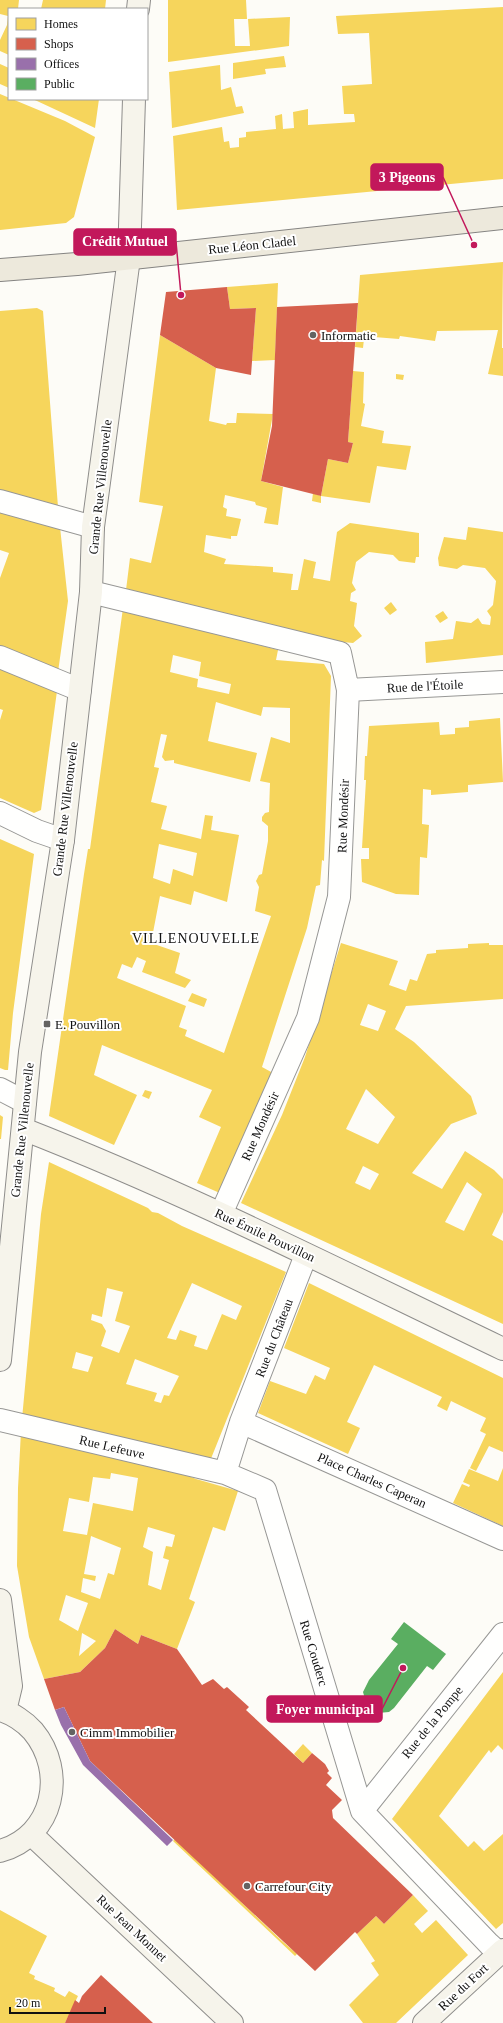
<svg xmlns="http://www.w3.org/2000/svg" width="503" height="2023" viewBox="0 0 503 2023" font-family="Georgia,serif">
  <rect width="100%" height="100%" fill="#fdfcf7"/>
  <path fill="#f6d55c" fill-rule="evenodd" d="M0,0H19L18,9H9V55L0,51V40L7,25L8,16L0,14Z
    M43,0H106L105,9H41Z
    M168,0H246L247,19H234L235,46H250L248,19L290,17L289,46L168,62Z
    M503,7V179L177,210L173,136L222,127L224,142L229,141L230,148L239,147V138L246,137V132L276,129L275,116L282,114L283,129L294,128L293,112L308,109V125L355,122L354,114H344L342,86L372,84L369,33L338,34L336,16Z
    M284,56L286,67L265,69L266,74L233,79V63Z
    M0,64L9,68V88L0,84Z
    M220,65L221,90L231,87L236,107L242,106L244,113L172,128L169,72Z
    M0,94L65,121L95,137L74,217L66,223L0,230Z
    M32,99H99L95,128L37,101Z
    M503,262L502,348H503V376L488,374L498,330L437,331L435,341L400,336L399,339L374,337V340L364,339L363,348L355,347L360,275Z
    M278,283L275,360L252,361L256,308L230,309L227,287Z
    M37,308L43,311L58,507L0,492V311Z
    M160,335L216,368L209,421L226,425L227,423H236L237,413L273,414L261,481L283,487L278,525L264,523L267,508L256,505L255,502L225,495L223,507L227,509L226,516L241,519L237,536H231V539L206,535L204,552L226,559L224,564L273,567V572L293,574L291,590H298L304,559L316,562L313,578L330,581L337,532L350,523L419,533V557H416L415,563L399,561L393,555L369,552L356,562L352,583L356,590L351,593L350,601L357,603L354,626L362,636L353,643L301,638L126,590L130,558L151,563L163,506L139,502Z
    M353,371L364,372L363,403L365,404L361,426L384,431L382,443L411,446L406,470L377,466L370,503L321,496L328,459L348,463L353,443L348,442Z
    M396,374L404,375L403,380L396,379Z
    M313,493L321,496V503L312,501Z
    M0,510L60,527L68,601L58,672L0,652V578L9,553L0,550Z
    M468,527L503,532V655L426,663L425,642L453,639L456,621L471,623L478,618L482,624L490,625L491,617L487,611L493,605L496,581L485,568L463,565L457,569L439,566L438,558L444,537L466,540Z
    M391,602L397,610L390,615L384,608Z
    M123,608L278,650L276,660L324,664L331,676L324,861L322,860L320,885L316,886L307,928L262,1067L273,1073L222,1194L197,1183L221,1127L199,1117L212,1090L102,1045L94,1075L137,1095L114,1145L49,1116L84,874L88,849H90ZM173,655L201,662L199,676L231,684L229,694L197,687L198,679L170,672ZM216,702L261,716L263,707L290,708V743L271,737L260,781L270,783L269,812L265,813L262,817V821L268,826V841L262,874L259,875L256,881L259,887L255,911L271,916L224,1053L185,1036L187,1030L179,1027L186,1006L117,978L122,964L132,968L137,957L146,961L142,972L185,988L191,980L175,973L180,953L151,943L160,896L191,905L194,891L227,902L239,835L211,830L213,816L205,815L201,839L161,829L167,806L151,802L159,768L154,767L161,734L167,735L162,757L165,761L174,760V763L250,782L257,753L208,741ZM159,844L197,853L193,876L173,869L170,884L153,878Z
    M443,611L448,618L440,623L435,616Z
    M0,669L57,691L41,810L34,813L0,798V720L3,710L0,709Z
    M500,718L503,782L468,785V792L431,795V790L423,789L422,824L429,825L427,858L420,857L419,895L396,894L362,882L361,859H369V848H362L366,780H364L365,756H367L369,726L439,722L440,735L455,734V728L469,727V721Z
    M0,839L34,854L13,1013L8,1070H5L0,1068Z
    M341,943L398,961L389,985L406,991L410,979L417,981L427,954L436,953V950L468,948V944L489,943V945H503V999L406,1006L395,1029L414,1042L471,1096L477,1114L451,1124L412,1173L442,1189L465,1151L494,1170L503,1179V1212L492,1235L503,1241V1324L241,1203L282,1115L305,1057ZM368,1004L386,1011L378,1031L360,1025ZM366,1089L395,1117L378,1144L346,1129ZM363,1166L379,1174L370,1190L355,1183ZM467,1182L482,1194L464,1231L445,1222Z
    M192,993L207,999L204,1007L188,1001Z
    M145,1090L152,1092L149,1099L142,1096Z
    M0,1115L3,1117L1,1139H0Z
    M49,1162L148,1208L152,1212L158,1213L182,1226L286,1272L208,1466L22,1419L41,1214ZM192,1283L242,1306L236,1320L222,1314L207,1350L194,1346L197,1336L180,1330L176,1340L167,1338ZM107,1288L123,1292L115,1321L130,1326L119,1353L101,1346L106,1331L102,1324L91,1320L92,1314L102,1317ZM76,1352L93,1357L88,1372L72,1368ZM135,1359L179,1376L169,1396L164,1395L161,1403L154,1401L157,1393L126,1384Z
    M309,1283L503,1378V1452L489,1446L476,1471L470,1468L486,1434L480,1431L486,1418L451,1401L447,1411L437,1406L442,1397L374,1365L347,1422L360,1428L348,1454L258,1413L270,1381L306,1394L315,1375L325,1380L330,1368L284,1348Z
    M21,1431L174,1470L196,1479L238,1491L225,1531L213,1527L189,1599L195,1602L177,1649L141,1635L138,1644L115,1629L105,1648L80,1672L44,1679L29,1637L17,1566L18,1488ZM111,1473L138,1478L133,1511L93,1503L87,1535L63,1531L69,1498L89,1502L93,1477L110,1479ZM148,1527L175,1535L172,1547L166,1546L163,1558L169,1560L161,1590L148,1585L153,1552L143,1547ZM91,1536L121,1548L114,1575L108,1573L100,1599L81,1592L83,1578L95,1581L96,1576L84,1574ZM66,1595L88,1603L78,1631L59,1620ZM82,1633L96,1641L79,1656Z
    M503,1468V1526L453,1503L462,1484L469,1487L470,1485L463,1482L469,1469L498,1481Z
    M503,1672V1750L498,1745L491,1753L489,1750L439,1816L468,1847L474,1841L484,1851L503,1834V1923L496,1929L392,1819Z
    M303,1744L312,1753L303,1763L294,1754Z
    M175,1839L281,1940L297,1954L295,1956L173,1841Z
    M413,1895L428,1911L414,1924L422,1933L436,1920L468,1955L396,2023H363L349,2005L379,1975L371,1963L375,1961L357,1934L376,1916L384,1924Z
    M0,1910L47,1936L29,1973L35,1976L34,1979L55,1988L54,1991L65,1997L69,1991L78,1996L65,2023H0Z"/>
  <path fill="#d6604d" d="M227,287L230,309L256,308L251,375L216,368L160,335L166,292Z
    M358,303L348,442L353,443L348,463L328,459L321,496L261,481L272,426L277,307Z
    M115,1629L138,1644L141,1635L177,1649L202,1685L213,1679L224,1689L227,1687L249,1707L246,1710L303,1763L312,1753L325,1764L329,1771L327,1773L332,1778L326,1785L342,1800L332,1810L333,1818L413,1895L384,1924L376,1916L357,1934L355,1932L315,1971L90,1761L64,1707L55,1710L44,1679L80,1672L105,1648Z
    M101,1975L153,2023H65L75,2000L79,2003L82,1996Z"/>
  <path fill="#9970ab" d="M64,1707L90,1761L173,1840L167,1846L83,1765L61,1725L55,1710Z"/>
  <path fill="#5aae61" d="M404,1622L446,1654L433,1670L427,1666L394,1708L389,1712L378,1713L367,1706L363,1692L369,1680L398,1644L391,1639Z"/>
  <g fill="none" stroke-linecap="round" stroke-linejoin="round">
    <g stroke="#979795" stroke-width="24">
      <path id="street" d="M0,501L93,527
        M91,592L340,653L348,690L339,897L308,1018L221,1214
        M0,657L80,690
        M348,690L503,682
        M0,813L37,831L63,840
        M0,1089L25,1102
        M306,1255L241,1422L225,1473L265,1490L362,1811L489,1944L499,1953
        M0,1420L225,1473
        M241,1422L503,1539
        M362,1811L503,1634"/>
    </g>
    <g stroke="#8e8d8b" stroke-width="24">
      <path id="secondary" d="M138,9L139,0
        M23,1129C187,1193 344,1273 503,1349
        M0,1360L30,1052L63,840L91,592L93,527L129,258L134,99
        M0,1600L11,1686L5,1711
        M0,1710C12,1713 25,1722 33,1731C67,1772 54,1836 0,1851
        M31,1834L232,2023
        M424,2023L503,1950"/>
    </g>
    <g stroke="#858482" stroke-width="24">
      <path id="primary" d="M0,270L77,264L503,218"/>
    </g>
    <use href="#street" stroke="#fffffe" stroke-width="22"/>
    <use href="#secondary" stroke="#f6f4eb" stroke-width="22"/>
    <use href="#primary" stroke="#ede9dc" stroke-width="22"/>
  </g>
  <g fill="#646362" stroke="#fff" stroke-width="1.5">
    <circle cx="313" cy="335" r="4"/>
    <rect x="43" y="1020" width="8" height="8" rx="2"/>
    <circle cx="72" cy="1732" r="4"/>
    <circle cx="247" cy="1886" r="4"/>
  </g>
  <g text-anchor="middle" dominant-baseline="central" stroke-width="4" stroke-linejoin="round" paint-order="stroke">
    <g font-size="13" fill="#111" stroke="#fff">
      <text transform="translate(252 245) rotate(-6)">Rue Léon Cladel</text>
      <text transform="translate(100 487) rotate(-84)">Grande Rue Villenouvelle</text>
      <text transform="translate(425 686) rotate(-3)">Rue de l'Étoile</text>
      <text transform="translate(65 809) rotate(-83)">Grande Rue Villenouvelle</text>
      <text transform="translate(343 816) rotate(-88)">Rue Mondésir</text>
      <text transform="translate(260 1126) rotate(-66)">Rue Mondésir</text>
      <text transform="translate(22 1130) rotate(-84)">Grande Rue Villenouvelle</text>
      <text transform="translate(265 1235) rotate(25)">Rue Émile Pouvillon</text>
      <text transform="translate(274 1338) rotate(-69)">Rue du Château</text>
      <text transform="translate(112 1447) rotate(13)">Rue Lefeuve</text>
      <text transform="translate(372 1480) rotate(24)">Place Charles Caperan</text>
      <text transform="translate(314 1653) rotate(73)">Rue Couderc</text>
      <text transform="translate(432 1722) rotate(-51)">Rue de la Pompe</text>
      <text transform="translate(132 1928) rotate(43)">Rue Jean Monnet</text>
      <text transform="translate(463 1987) rotate(-43)">Rue du Fort</text>
    </g>
    <g font-size="13" fill="#111" stroke="#fff" text-anchor="start">
      <text x="321" y="335">Informatic</text>
      <text x="55" y="1024">E. Pouvillon</text>
      <text x="80" y="1732">Cimm Immobilier</text>
      <text x="255" y="1886">Carrefour City</text>
    </g>
    <g font-size="14" letter-spacing="1" fill="#111" stroke="#fff">
      <text x="196" y="938">VILLENOUVELLE</text>
    </g>
  </g>
  <path fill="none" stroke="#c2185b" stroke-width="1.5" d="M474 245L443 177M181 295L176 242M403 1668L382 1709"/>
  <g fill="#c2185b" stroke="#fff" stroke-width="1.5">
    <circle cx="474" cy="245" r="4"/>
    <circle cx="181" cy="295" r="4"/>
    <circle cx="403" cy="1668" r="4"/>
  </g>
  <g fill="#c2185b" stroke="#c2185b" stroke-width="1.5">
    <rect x="371" y="164" width="72" height="26" rx="4"/>
    <rect x="74" y="229" width="102" height="26" rx="4"/>
    <rect x="267" y="1696" width="115" height="26" rx="4"/>
  </g>
  <g font-size="14" text-anchor="middle" font-weight="bold" fill="#fff">
    <text x="407" y="182">3 Pigeons</text>
    <text x="125" y="246">Crédit Mutuel</text>
    <text x="325" y="1714">Foyer municipal</text>
  </g>
  <rect x="8" y="8" width="140" height="92" fill="#ffffff" stroke="#a0a0a0"/>
  <rect x="16" y="18" width="20" height="12" fill="#f6d55c" stroke="#a0a0a0"/>
  <text x="44" y="28" font-size="12" fill="#111111">Homes</text>
  <rect x="16" y="38" width="20" height="12" fill="#d6604d" stroke="#a0a0a0"/>
  <text x="44" y="48" font-size="12" fill="#111111">Shops</text>
  <rect x="16" y="58" width="20" height="12" fill="#9970ab" stroke="#a0a0a0"/>
  <text x="44" y="68" font-size="12" fill="#111111">Offices</text>
  <rect x="16" y="78" width="20" height="12" fill="#5aae61" stroke="#a0a0a0"/>
  <text x="44" y="88" font-size="12" fill="#111111">Public</text>
  <path d="M10 2007v6h95v-6" fill="none" stroke="#111111" stroke-width="2"/>
  <text x="16" y="2007" font-size="12" fill="#111111" stroke="#ffffff" stroke-width="3" paint-order="stroke">20 m</text>
</svg>
